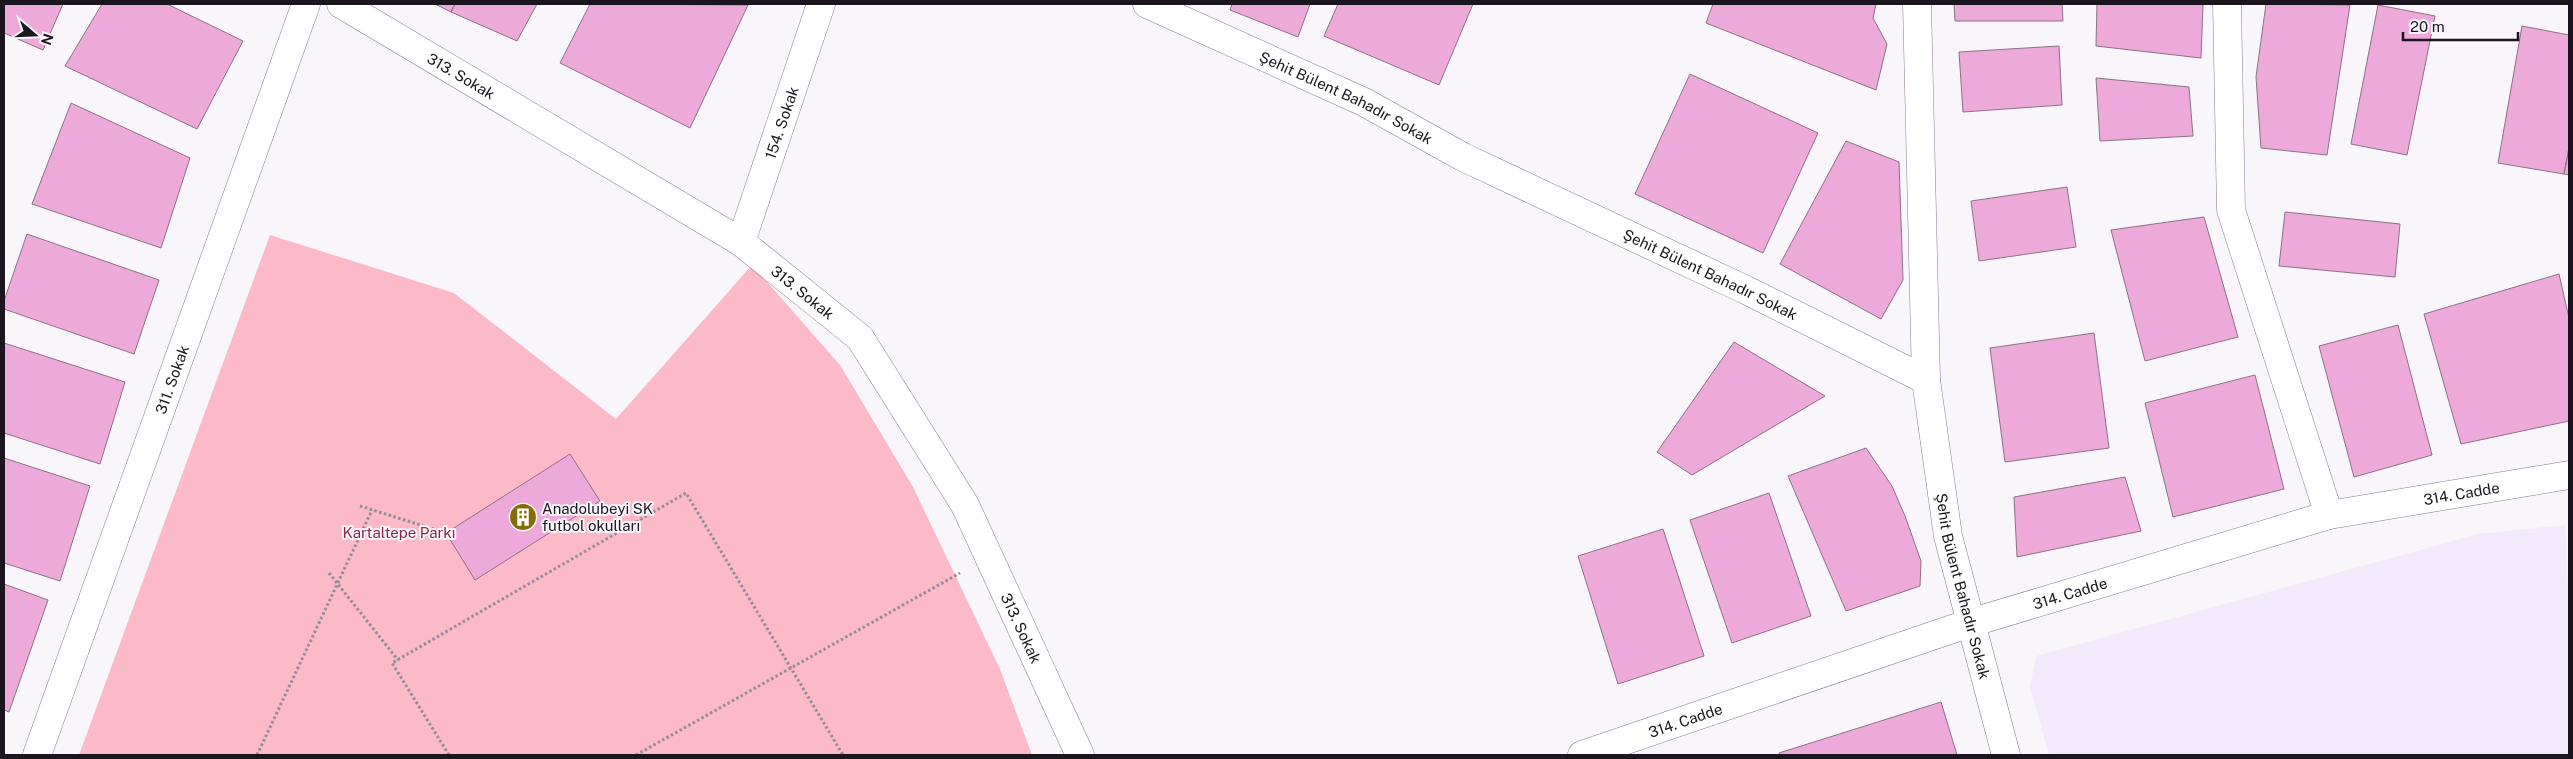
<svg xmlns="http://www.w3.org/2000/svg" width="2573" height="759" viewBox="0 0 2573 759" font-family="'Public Sans',sans-serif">
  <rect width="100%" height="100%" fill="#f8f5fb"/>
  <path fill="#f2eafa" d="M2565,525L2569,605V755H2049L2030,687L2036,656L2478,534Z"/>
  <path fill="#fcb9c7" d="M270,235L454,293L616,419L752,265L840,365L913,487L1000,669L1032,755H79Z"/>
  <path fill="#eea9db" stroke="#8e7185" d="M4,4H63L43,50L4,33Z
    M102,4H167L243,41L197,129L65,66Z
    M435,4H455L451,12Z
    M455,4H537L517,41L451,12Z
    M590,4L748,5L690,128L560,63Z
    M1232,4H1310L1298,37L1230,10Z
    M1338,4H1473L1439,85L1324,36Z
    M1713,4H1876L1873,18L1887,44L1876,90L1706,23Z
    M1954,4H2062L2063,21H1955Z
    M2097,4H2203L2201,58L2096,46Z
    M2266,4L2350,5L2327,155L2261,148L2256,77Z
    M2378,5L2435,16L2407,155L2351,144Z
    M2522,26L2569,35V148L2564,174L2498,163Z
    M2059,46L2062,105L1963,112L1959,52Z
    M1690,74L1818,133L1763,253L1635,194Z
    M2096,78L2189,87L2193,136L2100,141Z
    M71,103L190,158L161,248L32,204Z
    M1846,141L1899,162L1903,280L1881,319L1780,264Z
    M2569,148V175L2564,174Z
    M2067,187L2076,247L1979,261L1971,201Z
    M2285,212L2400,224L2395,277L2279,266Z
    M2204,217L2238,337L2145,361L2111,230Z
    M27,234L159,280L134,354L4,309V301Z
    M2559,274L2569,318V421L2461,444L2424,314Z
    M2398,325L2432,455L2354,477L2319,346Z
    M2094,333L2109,448L2005,462L1990,348Z
    M1734,342L1825,396L1692,475L1657,452Z
    M4,343L125,382L100,464L4,433Z
    M2255,375L2284,489L2173,517L2145,403Z
    M1866,448L1892,486L1905,516L1921,561L1920,586L1846,611L1788,476Z
    M570,454L600,501L475,580L446,533Z
    M4,458L90,486L60,581L4,563Z
    M2125,477L2141,531L2017,557L2014,497Z
    M1769,493L1811,616L1732,643L1690,520Z
    M1663,529L1704,656L1618,684L1578,556Z
    M4,584L48,600L9,712L4,710Z
    M1941,702L1957,755H1780L1779,753Z"/>
  <g fill="none" stroke-linecap="round" stroke-linejoin="round">
    <g stroke="#897a97" stroke-width="29">
      <g id="street">
        <path id="s1" d="M341,4L741,242L860,338L965,505L1080,755"/>
        <path id="s2" d="M1147,4L1364,102L1463,157L1746,290L1926,380L1948,536L2006,755"/>
        <path d="M1917,4L1926,380"/>
        <path d="M2227,4L2231,210L2329,515"/>
        <path id="s3" d="M741,242L821,4"/>
        <path id="s4" d="M37,755L306,4"/>
        <path id="s5" d="M1582,755L1970,623L2329,515L2569,475"/>
      </g>
    </g>
    <path stroke="#928d96" stroke-width="3" stroke-dasharray="2.5 2.5" stroke-linecap="butt" d="M360,506L446,533
      M329,573L398,660
      M257,755L372,510
      M449,755L392,663L686,493L843,755
      M636,755L960,573"/>
    <use href="#street" stroke="#fff" stroke-width="28"/>
  </g>
  <defs>
    <g id="building-disc" transform="scale(1.4375)"><circle r="9.5" fill="#886b09" stroke="#f8f5fb"/><path d="M-4-6H4V6H1V3H-1V6H-4ZM-2.5-4.3h1.7v1.8h-1.7ZM.8-4.3h1.7v1.8H.8ZM-2.5-1h1.7V.8h-1.7ZM.8-1h1.7V.8H.8Z" fill="#fff"/></g>
  </defs>
  <g fill-rule="evenodd">
    <use href="#building-disc" x="523" y="517"/>
  </g>
  <g text-anchor="middle" dominant-baseline="central" stroke-width="4" stroke-linejoin="round" paint-order="stroke">
    <g font-size="15" fill="#1b1520" stroke="#f8f5fb">
      <text stroke="none"><textPath href="#s1" startOffset="140">313. Sokak</textPath></text>
      <text stroke="none"><textPath href="#s2" startOffset="220">Şehit Bülent Bahadır Sokak</textPath></text>
      <text stroke="none"><textPath href="#s3" startOffset="126">154. Sokak</textPath></text>
      <text stroke="none"><textPath href="#s2" startOffset="625">Şehit Bülent Bahadır Sokak</textPath></text>
      <text stroke="none"><textPath href="#s1" startOffset="545">313. Sokak</textPath></text>
      <text stroke="none"><textPath href="#s4" startOffset="399">311. Sokak</textPath></text>
      <text stroke="none"><textPath href="#s5" startOffset="919">314. Cadde</textPath></text>
      <text stroke="none"><textPath href="#s2" startOffset="1075">Şehit Bülent Bahadır Sokak</textPath></text>
      <text stroke="none"><textPath href="#s5" startOffset="514">314. Cadde</textPath></text>
      <text stroke="none"><textPath href="#s1" startOffset="951">313. Sokak</textPath></text>
      <text stroke="none"><textPath href="#s5" startOffset="109">314. Cadde</textPath></text>
    </g>
    <g font-size="15" fill="#1b1520" stroke="#f8f5fb" text-anchor="start">
      <text x="542" y="508">Anadolubeyi SK<tspan x="542" dy="17">futbol okulları</tspan></text>
    </g>
    <g font-size="15" fill="#892847" stroke="#f8f5fb">
      <text x="399" y="532">Kartaltepe Parkı</text>
    </g>
  </g>
  <rect width="2573" height="759" fill="none" stroke="#1b1520" stroke-width="10"/>
  <g transform="translate(35 35) rotate(109)" stroke="#f8f5fb" stroke-width="4" paint-order="stroke">
  <path d="M0-4L9 19L0 12L-9 19Z" fill="#1b1520"/>
  <text y="-8" font-size="14" font-weight="bold" text-anchor="middle" fill="#1b1520">N</text>
  </g>
  <path d="M2403 32v8h115v-8" fill="none" stroke="#1b1520" stroke-width="2.5"/>
  <text x="2410" y="32" font-size="15" fill="#1b1520" stroke="#f8f5fb" stroke-width="4" paint-order="stroke">20 m</text>
</svg>
